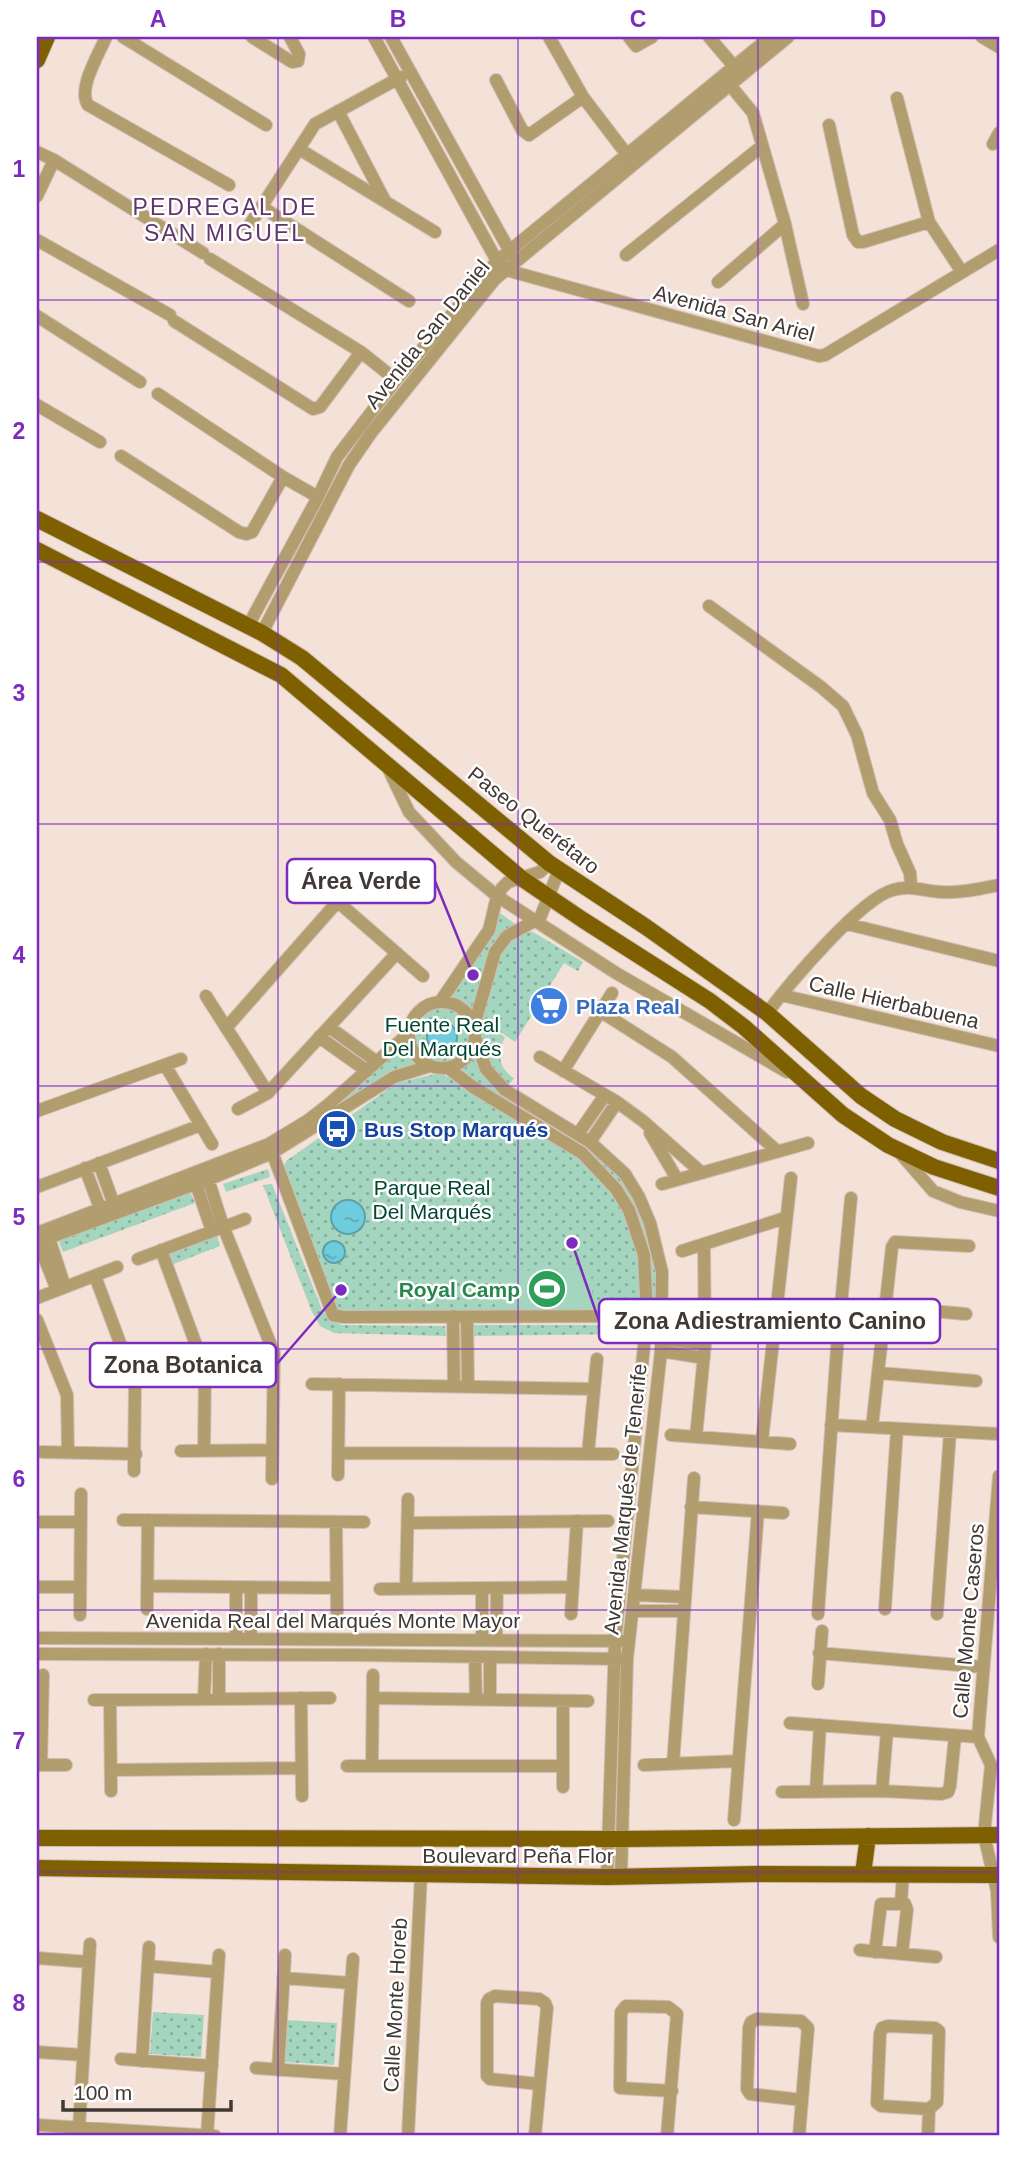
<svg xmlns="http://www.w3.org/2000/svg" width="1036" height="2173" viewBox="0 0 1036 2173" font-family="Arial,sans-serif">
  <defs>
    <pattern id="grass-dots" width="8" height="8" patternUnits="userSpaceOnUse" patternTransform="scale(1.75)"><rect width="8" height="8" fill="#a4d5be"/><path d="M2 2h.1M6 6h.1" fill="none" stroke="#87ae9b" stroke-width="1.8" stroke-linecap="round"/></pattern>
    <pattern id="water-ripples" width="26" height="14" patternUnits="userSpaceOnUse" patternTransform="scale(1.75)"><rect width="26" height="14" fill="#6ecddc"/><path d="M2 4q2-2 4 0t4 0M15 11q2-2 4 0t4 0" fill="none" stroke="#5ca7b3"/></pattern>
  </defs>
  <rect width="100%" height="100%" fill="#f4e1d7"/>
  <path fill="url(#grass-dots)" d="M500,913L518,926L506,934L473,1015L461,1003L445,998Z
    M523,932H533L583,962L578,971L564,963L515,1042L478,1017L495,952Z
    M413 1036a29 29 0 1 1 58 0a29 29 0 1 1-58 0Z
    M477,1021L505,1037C497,1053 498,1068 514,1078L506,1089C488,1073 476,1044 477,1021Z
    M475,1041L484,1069L589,1143L623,1175L656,1247L661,1313L649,1312L646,1255L602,1170L452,1068C465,1063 471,1055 475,1041Z
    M403,1043L405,1051L414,1064L392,1074L321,1116Z
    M439,1073L473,1088L581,1154L616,1190L644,1256L646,1315L332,1314L284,1167L286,1161L397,1083Z
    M268,1169L270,1177L226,1192L223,1184Z
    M272,1184L323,1312L341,1325L445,1326L446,1336L334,1333L320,1326L312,1312L263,1185Z
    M189,1189L195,1203L63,1252L58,1239Z
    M217,1235L220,1246L171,1265L165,1253Z
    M471,1325H631V1334L471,1336Z
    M153,2012L204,2015L201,2057L150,2054Z
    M285,2020L337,2023L334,2065L283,2062Z"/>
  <path fill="#a4d5be" d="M591,1269L593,1310L503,1308L501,1271Z"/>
  <path fill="url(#water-ripples)" stroke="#60a0aa" stroke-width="2" d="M427 1037a15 15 0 1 1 30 0a15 15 0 1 1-30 0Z
    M331 1217a17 17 0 1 1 34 0a17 17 0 1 1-34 0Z
    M323 1252a11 11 0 1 1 22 0a11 11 0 1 1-22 0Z"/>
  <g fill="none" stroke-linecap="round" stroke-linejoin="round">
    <g stroke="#d0bfb6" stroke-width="14">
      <path id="minor" d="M106,37C99,54 77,89 88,105L229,185
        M123,37L266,125
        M252,37L292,62L298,61L299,54L290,37
        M374,37L497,261L504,269L517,273L819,356L825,355L999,250
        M391,37L513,257
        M549,37L583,97L631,160
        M629,37L636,46L652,37
        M709,37L738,71
        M982,37L999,47
        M725,79L753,113L785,224L803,304
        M496,80L522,130L529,135L583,97
        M897,98L929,222L962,272
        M338,111L385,201
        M829,125L853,235L858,242H863L929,222
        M993,144L999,133
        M299,149L435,232
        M37,152L54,160L203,253
        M37,196L54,160
        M262,207L409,301
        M247,229L315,124L401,77
        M37,240L170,315
        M626,255L762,146
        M210,259L361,352L396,380
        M718,282L785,224
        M37,316L140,382
        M174,321L313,409L320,407L361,352
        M158,394L283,477L318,497
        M37,405L100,442
        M121,456L239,532L246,534L252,532L283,477
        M709,606L821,687L843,706L857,735L873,793L890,820L897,844L910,873L911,887
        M248,626L318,497L337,457L396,380L497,261L770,37
        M262,633L349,465L371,433L495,279L788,37
        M388,768L409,812L456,862L497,896L616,973L787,1072
        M338,902L423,976
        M847,924L999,961
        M781,995L999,1046
        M206,996L268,1093
        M409 1035a33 33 0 1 1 66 0a33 33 0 1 1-66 0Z
        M440,1002L489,930L497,896L502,888L508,882L540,872L549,863
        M600,1011L672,1057L777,1151
        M767,1013C789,984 861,898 893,890C909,885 925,891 941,892C962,893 979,889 999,885
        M474,1026L495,952L507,936L540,918L559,870
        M329,1027L377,1062
        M226,1028L355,882
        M319,1037L367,1071
        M475,1037L486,1069L505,1090L590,1142L625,1174L639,1197L650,1223L662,1272L661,1351L627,1659L621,1876
        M540,1057L617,1102L643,1121L702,1173
        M165,1065L212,1144
        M448,1068L473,1087L582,1153L616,1189L629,1210L644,1255L647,1315L615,1641L607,1877
        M563,1071L612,993
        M238,1109L268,1093L397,953
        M37,1111L181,1059
        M650,1133L677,1179
        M578,1134L605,1095
        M590,1142L617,1102
        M269,1144L333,1315L343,1317L655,1316
        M899,1152L933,1191L960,1202L999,1211
        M99,1163L113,1202
        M85,1168L100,1208
        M208,1179L223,1226L274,1353L272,1479
        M196,1184L212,1231
        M662,1184L808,1143
        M37,1187L201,1125
        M37,1233L269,1144L307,1121L329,1104L408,1034
        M49,1238L65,1287
        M37,1242L217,1176L272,1153L394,1077L430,1066
        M38,1242L57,1290
        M161,1250L205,1369L204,1451
        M682,1251L785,1218
        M138,1259L245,1219
        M95,1276L135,1383L134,1471
        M37,1298L117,1267
        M887,1307L966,1314
        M453,1316L454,1386
        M467,1317L468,1387
        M37,1320L67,1395L68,1453
        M662,1339L705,1344
        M661,1351L704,1358
        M879,1373L976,1381
        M312,1384L594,1389
        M831,1425L999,1434
        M872,1427L892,1247L895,1242L969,1246
        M671,1435L790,1444
        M696,1437L705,1344L704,1245
        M762,1441L791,1178
        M181,1451L272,1450
        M42,1452L136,1454
        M339,1453L613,1454
        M588,1454L597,1359
        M338,1475L339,1384
        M999,1476L978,1737L991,1765L984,1835L997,1891L999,1937
        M691,1507L783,1513
        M123,1520L364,1522
        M37,1522H81
        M336,1522L337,1612
        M408,1523L608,1521
        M147,1586L337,1588
        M37,1587H80
        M236,1587V1639
        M251,1587V1639
        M482,1588V1640
        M380,1589L573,1587
        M406,1589L408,1499
        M634,1595L685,1597
        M147,1609L148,1520
        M885,1609L897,1429
        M633,1611H684
        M571,1614L577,1521
        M818,1614L837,1348L851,1198
        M937,1614L950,1432
        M80,1615L81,1494
        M37,1638L622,1641
        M496,1640L497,1588
        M819,1653L982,1667
        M37,1654L355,1655L621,1659
        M475,1657L476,1699
        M818,1684L822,1631
        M301,1698L302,1796
        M373,1698L588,1701
        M204,1699L206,1654
        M219,1699V1654
        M94,1700L330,1698
        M110,1700L111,1791
        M490,1700V1657
        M790,1723L978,1737
        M673,1764L694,1478
        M37,1765H66
        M41,1765L43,1675
        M644,1765L738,1761
        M347,1766H563
        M372,1766L373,1675
        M111,1770L302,1768
        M563,1787V1701
        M882,1791L887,1731
        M782,1792L882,1791L941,1794L948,1792L950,1786L955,1736
        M816,1792L820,1725
        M734,1820L758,1511
        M901,1903L903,1874
        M860,1950L936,1957
        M875,1952L881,1904H905L907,1910L902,1954
        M37,1958L89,1962
        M148,1966L218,1972
        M283,1978L351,1983
        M888,2026L935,2028L939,2031L937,2102L929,2109L881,2106L877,2103L880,2034L882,2028Z
        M37,2052L83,2055
        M121,2059L212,2066
        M142,2061L149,1947
        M256,2068L344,2074
        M278,2070L285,1955
        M37,2125L215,2136
        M79,2128L90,1944
        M207,2136L219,1955
        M340,2136L353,1959
        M408,2136L421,1875
        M535,2136L547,2008L545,2003L539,1999L495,1996L489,1999L487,2003V2076L490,2079L539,2084
        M667,2136L677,2014L668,2007L626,2006L621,2012L620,2088L672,2091
        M799,2136L808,2028L801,2021L757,2019L751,2022L749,2028L747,2089L750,2094L802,2100
        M928,2136L929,2109"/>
    </g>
    <g stroke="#d0bfb6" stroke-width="18">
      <path id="major" d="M37,60L47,37
        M37,519L262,633L302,658L549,863L646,927L767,1013L861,1096L895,1119L942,1142L999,1161
        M37,550L281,675L521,878L583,920L710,1001L744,1027L843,1115L888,1145L934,1167L999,1188
        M37,1838L622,1839L999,1835
        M37,1868L607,1877L756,1874L999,1875
        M863,1874L868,1836"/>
    </g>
    <use href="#minor" stroke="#b19d6d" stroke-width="12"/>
    <use href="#major" stroke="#7e6001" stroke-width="16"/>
  </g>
  <path fill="none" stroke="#7b2cbf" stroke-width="2" stroke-opacity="0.55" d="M278,37V2136M518,37V2136M758,37V2136M37,300H999M37,562H999M37,824H999M37,1086H999M37,1349H999M37,1610H999M37,1872H999"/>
  <defs>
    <g id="supermarket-disc" transform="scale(2.0125)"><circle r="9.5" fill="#3f7fe0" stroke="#fff"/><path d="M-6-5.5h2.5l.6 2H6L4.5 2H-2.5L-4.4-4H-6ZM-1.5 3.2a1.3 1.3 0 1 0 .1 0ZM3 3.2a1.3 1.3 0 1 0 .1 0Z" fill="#fff"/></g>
    <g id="bus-disc" transform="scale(2.0125)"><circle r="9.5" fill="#1a4fb4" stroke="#fff"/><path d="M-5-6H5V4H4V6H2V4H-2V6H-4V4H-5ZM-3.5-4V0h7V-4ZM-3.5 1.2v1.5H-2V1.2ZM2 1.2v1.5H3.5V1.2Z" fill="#fff"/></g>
    <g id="stadium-disc" transform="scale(2.0125)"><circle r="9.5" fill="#2e9e5b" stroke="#fff"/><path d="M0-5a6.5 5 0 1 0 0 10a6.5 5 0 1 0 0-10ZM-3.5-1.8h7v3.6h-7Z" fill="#fff"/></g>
  </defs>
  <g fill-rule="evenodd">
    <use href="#supermarket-disc" x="549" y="1006"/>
    <use href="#bus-disc" x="337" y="1129"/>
    <use href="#stadium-disc" x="547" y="1289"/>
  </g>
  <g text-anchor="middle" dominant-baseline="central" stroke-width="5" stroke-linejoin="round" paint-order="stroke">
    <g font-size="21" fill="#403834" stroke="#fff">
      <text transform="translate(734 313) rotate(15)">Avenida San Ariel</text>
      <text transform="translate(427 334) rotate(-51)">Avenida San Daniel</text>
      <text transform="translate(534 820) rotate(38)">Paseo Querétaro</text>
      <text transform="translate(894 1002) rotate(13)">Calle Hierbabuena</text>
      <text transform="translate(625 1499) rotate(-84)">Avenida Marqués de Tenerife</text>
      <text x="333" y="1620">Avenida Real del Marqués Monte Mayor</text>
      <text transform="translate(968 1621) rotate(-85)">Calle Monte Caseros</text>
      <text x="518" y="1855">Boulevard Peña Flor</text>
      <text transform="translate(395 2005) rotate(-87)">Calle Monte Horeb</text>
    </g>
    <g font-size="21" font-weight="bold" fill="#366cbe" stroke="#fff" text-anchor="start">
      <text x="576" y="1006">Plaza Real</text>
    </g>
    <g font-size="21" fill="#014631" stroke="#fff">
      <text x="442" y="1024">Fuente Real<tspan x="442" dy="24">Del Marqués</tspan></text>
      <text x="432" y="1187">Parque Real<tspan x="432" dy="24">Del Marqués</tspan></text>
    </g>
    <g font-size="21" font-weight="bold" fill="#164399" stroke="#fff" text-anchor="start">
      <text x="364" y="1129">Bus Stop Marqués</text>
    </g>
    <g font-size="21" font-weight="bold" fill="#27864d" stroke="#fff" text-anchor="end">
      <text x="520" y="1289">Royal Camp</text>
    </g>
    <g font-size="23" letter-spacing="2" fill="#5f366d" stroke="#fff">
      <text x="225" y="207">PEDREGAL DE<tspan x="225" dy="26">SAN MIGUEL</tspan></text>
    </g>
  </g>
  <path fill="none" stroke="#7b2cbf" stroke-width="2.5" d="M473 975L435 881M572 1243L599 1321M341 1290L276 1365"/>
  <g fill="#7b2cbf" stroke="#fff" stroke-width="2.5">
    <circle cx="473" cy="975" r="7"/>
    <circle cx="572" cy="1243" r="7"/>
    <circle cx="341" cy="1290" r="7"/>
  </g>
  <g fill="#fff" stroke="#7b2cbf" stroke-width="2.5">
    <rect x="287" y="859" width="148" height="44" rx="7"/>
    <rect x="599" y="1299" width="341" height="44" rx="7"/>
    <rect x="90" y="1343" width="186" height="44" rx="7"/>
  </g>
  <g font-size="23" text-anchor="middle" font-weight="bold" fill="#403834">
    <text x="361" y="889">Área Verde</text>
    <text x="770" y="1329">Zona Adiestramiento Canino</text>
    <text x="183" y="1373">Zona Botanica</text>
  </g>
  <rect width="1036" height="2173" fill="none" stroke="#ffffff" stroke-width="77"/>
  <path d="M63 2100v10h168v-10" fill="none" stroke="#403834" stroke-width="3.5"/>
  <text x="74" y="2100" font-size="21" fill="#403834" stroke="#ffffff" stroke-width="5" paint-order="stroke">100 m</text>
  <rect x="38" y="38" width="960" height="2096" fill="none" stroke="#7b2cbf" stroke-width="2.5"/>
  <g font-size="23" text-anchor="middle" font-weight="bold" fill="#7b2cbf">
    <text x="158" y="27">A</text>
    <text x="398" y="27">B</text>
    <text x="638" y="27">C</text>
    <text x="878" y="27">D</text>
    <text x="19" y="177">1</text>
    <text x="19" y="439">2</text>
    <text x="19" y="701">3</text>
    <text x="19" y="963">4</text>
    <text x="19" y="1225">5</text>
    <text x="19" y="1487">6</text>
    <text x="19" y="1749">7</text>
    <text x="19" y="2011">8</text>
  </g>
</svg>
